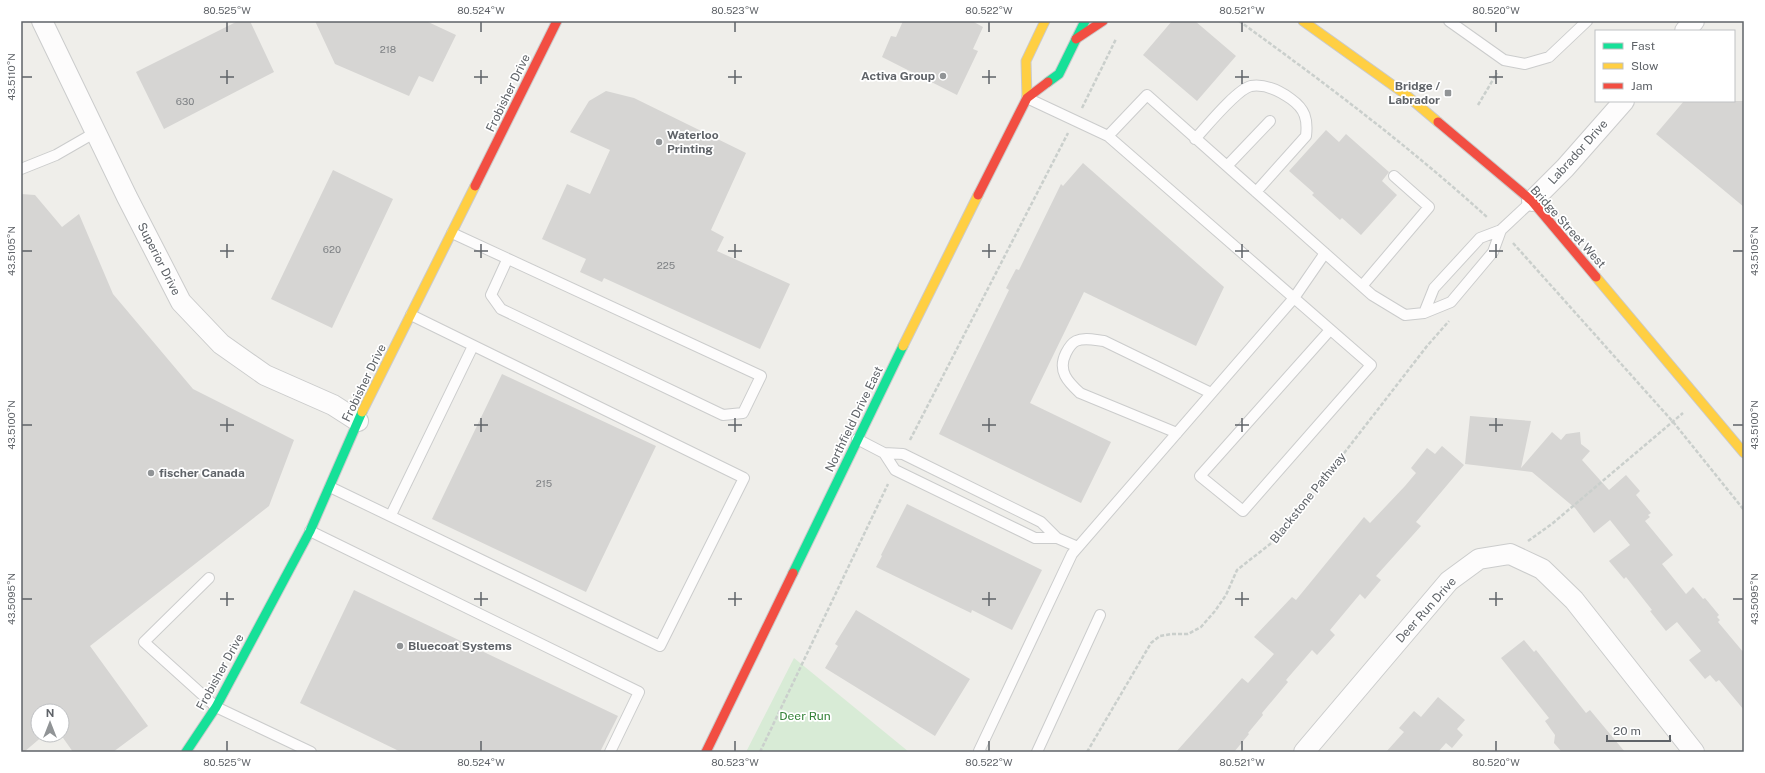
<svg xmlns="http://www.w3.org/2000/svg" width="1765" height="773" viewBox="0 0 1765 773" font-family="'Public Sans',sans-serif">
  <rect width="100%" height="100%" fill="#efeeea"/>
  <path fill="#d8ebd6" d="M794,658L909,752H746Z"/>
  <path fill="#d6d5d3" d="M238,21H250L274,72L164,129L136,72Z
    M315,21H426L456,35L433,82L419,76L409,96L335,64Z
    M903,21H972L983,27L973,49L978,51L957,95L882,57L891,36L896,37Z
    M1172,21H1195L1236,56L1197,101L1143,55Z
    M606,91L634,98L746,153L711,230L724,237L717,251L790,284L760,349L604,278L602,282L580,272L586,259L542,239L567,184L590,194L610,150L570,132L589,101Z
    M1684,101H1744V207L1656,134Z
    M1326,130L1339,142L1346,134L1389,172L1382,181L1397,195L1361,235L1342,218L1340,220L1312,195L1314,193L1289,171Z
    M1083,163L1224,287L1196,346L1084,292L1030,403L1111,442L1081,503L939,434L1009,290L1006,288L1016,269L1019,270L1061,184L1063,186Z
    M333,170L393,199L332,328L271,299Z
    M21,194L35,195L62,227L79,214L113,294L193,389L294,440L269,506L90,646L148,726L113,752H73L61,735L62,711H38V735H44L24,752H21Z
    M502,374L656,446L586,592L432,519Z
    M1470,416L1531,421L1521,468L1552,432L1561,440L1566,434L1580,432L1581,444L1590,451L1582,460L1609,490L1626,475L1640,491L1636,495L1651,513L1648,515L1650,517L1645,521L1673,555L1662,564L1686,594L1693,587L1703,599L1705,598L1719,615L1717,617L1720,620L1718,622L1744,653V710L1719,680L1716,682L1710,675L1705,679L1689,660L1701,651L1677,622L1666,631L1650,611L1652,610L1626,577L1624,579L1609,561L1630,545L1610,520L1594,533L1575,508L1532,472L1465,464Z
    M1442,446L1464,465L1416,522L1421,526L1376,576L1381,580L1365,599L1360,594L1330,630L1335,635L1317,655L1312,650L1286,680L1288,682L1262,713L1263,715L1248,733L1249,734L1234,752H1176L1242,678L1248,683L1274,654L1254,637L1292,597L1296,600L1364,517L1370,523L1405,486L1416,473L1411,468L1427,448L1435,454Z
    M907,504L1042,570L1012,630L972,610L971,613L876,567L882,556L881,555Z
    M354,590L618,716L600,752H401L300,703Z
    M856,610L970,679L935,736L825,668L838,646L835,644Z
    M1524,640L1534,652L1536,650L1586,713L1590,710L1625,752L1561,751L1554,743L1555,735L1545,721L1549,718L1501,658Z
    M1438,697L1465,720L1457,729L1463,735L1452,748L1446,743L1438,752H1386L1404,732L1399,728L1414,711L1421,717Z"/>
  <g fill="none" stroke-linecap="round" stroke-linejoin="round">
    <g stroke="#cbcccc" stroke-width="12">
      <path id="lane" d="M1449,21L1504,60L1525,64L1549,57L1587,21
        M1027,98L1108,136L1371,365L1243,511L1200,476L1330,330
        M1108,136L1147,95L1372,295L1405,315L1424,313L1451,302L1493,252L1501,230
        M1195,139C1206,127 1237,89 1251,86C1265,84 1280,91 1291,99C1305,109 1308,119 1306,136L1256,192
        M1227,166L1270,121
        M21,169L56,155L96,132
        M452,233L761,376L743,413L723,415L501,309L491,295L507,260
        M1362,286L1429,207L1394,176
        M1424,313L1434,288L1480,238L1501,230L1532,201
        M1177,433L1080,393C1068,382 1057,371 1066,353C1068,349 1072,343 1076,341C1084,337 1095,340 1104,341L1211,393
        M857,439L884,453L903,454L1041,522L1057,538
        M884,453L895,470L1035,538H1057L1078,547
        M330,487L660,646L744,478L411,315
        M391,515L473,346
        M310,531L639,692L610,752
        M209,578L144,642L216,707L311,752
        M981,752L979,751L1072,554L1294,298L1325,253
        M1037,752L1100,615"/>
    </g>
    <g stroke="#cbcccc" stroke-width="22">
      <path id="street" d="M42,21L127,197L181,302L221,344L265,375L333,405L358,421
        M1685,31L1694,21
        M1532,201L1565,168L1624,101
        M1304,752L1449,581L1479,559L1510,554L1542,569L1574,600L1694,752"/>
    </g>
    <g stroke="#cacacb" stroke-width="11">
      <path id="fast" d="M1048,82L1059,74L1085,21
        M793,573L903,346
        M186,752L216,707L310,531L362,412"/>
    </g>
    <g stroke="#cacacb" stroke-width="11">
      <path id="slow" d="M1303,21L1405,94L1438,122
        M1027,98L1026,61L1045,21
        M1596,277L1744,453
        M903,346L978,195
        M362,412L475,186"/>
    </g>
    <g stroke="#cacacb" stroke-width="11">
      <path id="jam" d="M1076,39L1103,21
        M1438,122L1532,201L1596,277
        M475,186L557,21
        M978,195L1027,98L1048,82
        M706,752L793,573"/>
    </g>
    <path stroke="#cacfcc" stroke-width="2.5" stroke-dasharray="4 2" stroke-linecap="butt" d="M1239,21C1325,83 1410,147 1488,218
      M1478,105L1497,73
      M1082,108L1116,39
      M1513,243L1674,423L1744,510
      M910,440L1068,133
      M1528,541L1553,523L1683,413
      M760,752L888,484
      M1087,752L1151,643L1160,636L1172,634H1188L1201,627L1215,611L1226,595L1237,570L1274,541L1290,523L1427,346L1449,321"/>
    <use href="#lane" stroke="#fdfcfc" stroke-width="10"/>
    <use href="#street" stroke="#fdfcfc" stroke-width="20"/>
    <use href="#fast" stroke="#16e098" stroke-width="9"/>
    <use href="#slow" stroke="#ffcf43" stroke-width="9"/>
    <use href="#jam" stroke="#f24e42" stroke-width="9"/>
  </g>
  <path fill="none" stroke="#5f6368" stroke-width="1.5" d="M227,22V32M481,22V32M735,22V32M989,22V32M1242,22V32M1496,22V32M227,70V84M481,70V84M735,70V84M989,70V84M1242,70V84M1496,70V84M22,77H32M220,77H234M474,77H488M728,77H742M982,77H996M1235,77H1249M1489,77H1503M227,244V258M481,244V258M735,244V258M989,244V258M1242,244V258M1496,244V258M22,251H32M220,251H234M474,251H488M728,251H742M982,251H996M1235,251H1249M1489,251H1503M1733,251H1743M227,418V432M481,418V432M735,418V432M989,418V432M1242,418V432M1496,418V432M22,425H32M220,425H234M474,425H488M728,425H742M982,425H996M1235,425H1249M1489,425H1503M1733,425H1743M227,592V606M481,592V606M735,592V606M989,592V606M1242,592V606M1496,592V606M22,599H32M220,599H234M474,599H488M728,599H742M982,599H996M1235,599H1249M1489,599H1503M1733,599H1743M227,741V751M481,741V751M735,741V751M989,741V751M1242,741V751M1496,741V751"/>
  <g fill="#919496" stroke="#fff" stroke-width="1.5">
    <circle cx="943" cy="76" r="4"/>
    <rect x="1444" y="89" width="8" height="8" rx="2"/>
    <circle cx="659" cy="142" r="4"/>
    <circle cx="151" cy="473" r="4"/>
    <circle cx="400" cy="646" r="4"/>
  </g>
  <g text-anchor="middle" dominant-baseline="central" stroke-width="3.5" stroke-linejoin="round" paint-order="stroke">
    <g font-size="10" fill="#7e8184">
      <text x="388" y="49">218</text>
      <text x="185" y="101">630</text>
      <text x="332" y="249">620</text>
      <text x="666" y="265">225</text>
      <text x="544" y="483">215</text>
    </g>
    <g font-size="12" font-weight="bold" fill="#5f6368" stroke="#fff" text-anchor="start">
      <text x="935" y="76" text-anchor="end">Activa Group</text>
      <text x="1440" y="86" text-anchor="end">Bridge /<tspan x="1440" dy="14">Labrador</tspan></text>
      <text x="667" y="135">Waterloo<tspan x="667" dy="14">Printing</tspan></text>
      <text x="159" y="473">fischer Canada</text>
      <text x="408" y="646">Bluecoat Systems</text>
    </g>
    <g font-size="12" fill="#5f6368" stroke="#fff">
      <text transform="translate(508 93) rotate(-64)">Frobisher Drive</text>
      <text transform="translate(1578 152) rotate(-48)">Labrador Drive</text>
      <text transform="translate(1568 227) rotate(48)">Bridge Street West</text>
      <text transform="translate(159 259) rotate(63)">Superior Drive</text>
      <text transform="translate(364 383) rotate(-64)">Frobisher Drive</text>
      <text transform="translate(854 419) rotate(-64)">Northfield Drive East</text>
      <text transform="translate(1308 498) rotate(-51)">Blackstone Pathway</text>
      <text transform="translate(1426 610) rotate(-48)">Deer Run Drive</text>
      <text transform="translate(220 672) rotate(-61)">Frobisher Drive</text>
    </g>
    <g font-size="12" fill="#348238" stroke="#fff">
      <text x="805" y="716">Deer Run</text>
    </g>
  </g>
  <rect width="1765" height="773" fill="none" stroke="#ffffff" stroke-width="44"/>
  <rect x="1595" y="30" width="140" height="72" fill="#ffffff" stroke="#bfc1c3"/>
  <rect x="1603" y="43" width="20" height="6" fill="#16e098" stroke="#bfc1c3"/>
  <text x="1631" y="50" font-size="12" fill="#5f6368">Fast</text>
  <rect x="1603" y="63" width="20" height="6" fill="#ffcf43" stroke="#bfc1c3"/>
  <text x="1631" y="70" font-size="12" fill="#5f6368">Slow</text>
  <rect x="1603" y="83" width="20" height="6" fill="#f24e42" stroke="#bfc1c3"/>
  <text x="1631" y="90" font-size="12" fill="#5f6368">Jam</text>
  <g transform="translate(50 723)"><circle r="19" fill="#ffffff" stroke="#bfc1c3"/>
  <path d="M0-3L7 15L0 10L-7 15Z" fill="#919496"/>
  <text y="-6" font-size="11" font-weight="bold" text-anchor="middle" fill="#5f6368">N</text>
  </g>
  <path d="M1607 735v6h63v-6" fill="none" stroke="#5f6368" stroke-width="2"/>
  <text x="1613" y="735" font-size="12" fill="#5f6368" stroke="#ffffff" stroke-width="3" paint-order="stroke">20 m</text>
  <rect x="22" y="22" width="1721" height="729" fill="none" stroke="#5f6368" stroke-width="1.5"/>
  <g font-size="10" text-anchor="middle" fill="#5f6368">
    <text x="227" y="14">80.525°W</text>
    <text x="481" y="14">80.524°W</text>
    <text x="735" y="14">80.523°W</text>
    <text x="989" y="14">80.522°W</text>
    <text x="1242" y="14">80.521°W</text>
    <text x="1496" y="14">80.520°W</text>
    <text transform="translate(11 77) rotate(-90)" y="4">43.5110°N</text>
    <text transform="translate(11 251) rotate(-90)" y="4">43.5105°N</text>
    <text transform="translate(1754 251) rotate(-90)" y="4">43.5105°N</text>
    <text transform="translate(11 425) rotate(-90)" y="4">43.5100°N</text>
    <text transform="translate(1754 425) rotate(-90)" y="4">43.5100°N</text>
    <text transform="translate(11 599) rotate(-90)" y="4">43.5095°N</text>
    <text transform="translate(1754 599) rotate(-90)" y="4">43.5095°N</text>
    <text x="227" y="766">80.525°W</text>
    <text x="481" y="766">80.524°W</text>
    <text x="735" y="766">80.523°W</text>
    <text x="989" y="766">80.522°W</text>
    <text x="1242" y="766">80.521°W</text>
    <text x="1496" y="766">80.520°W</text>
  </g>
</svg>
